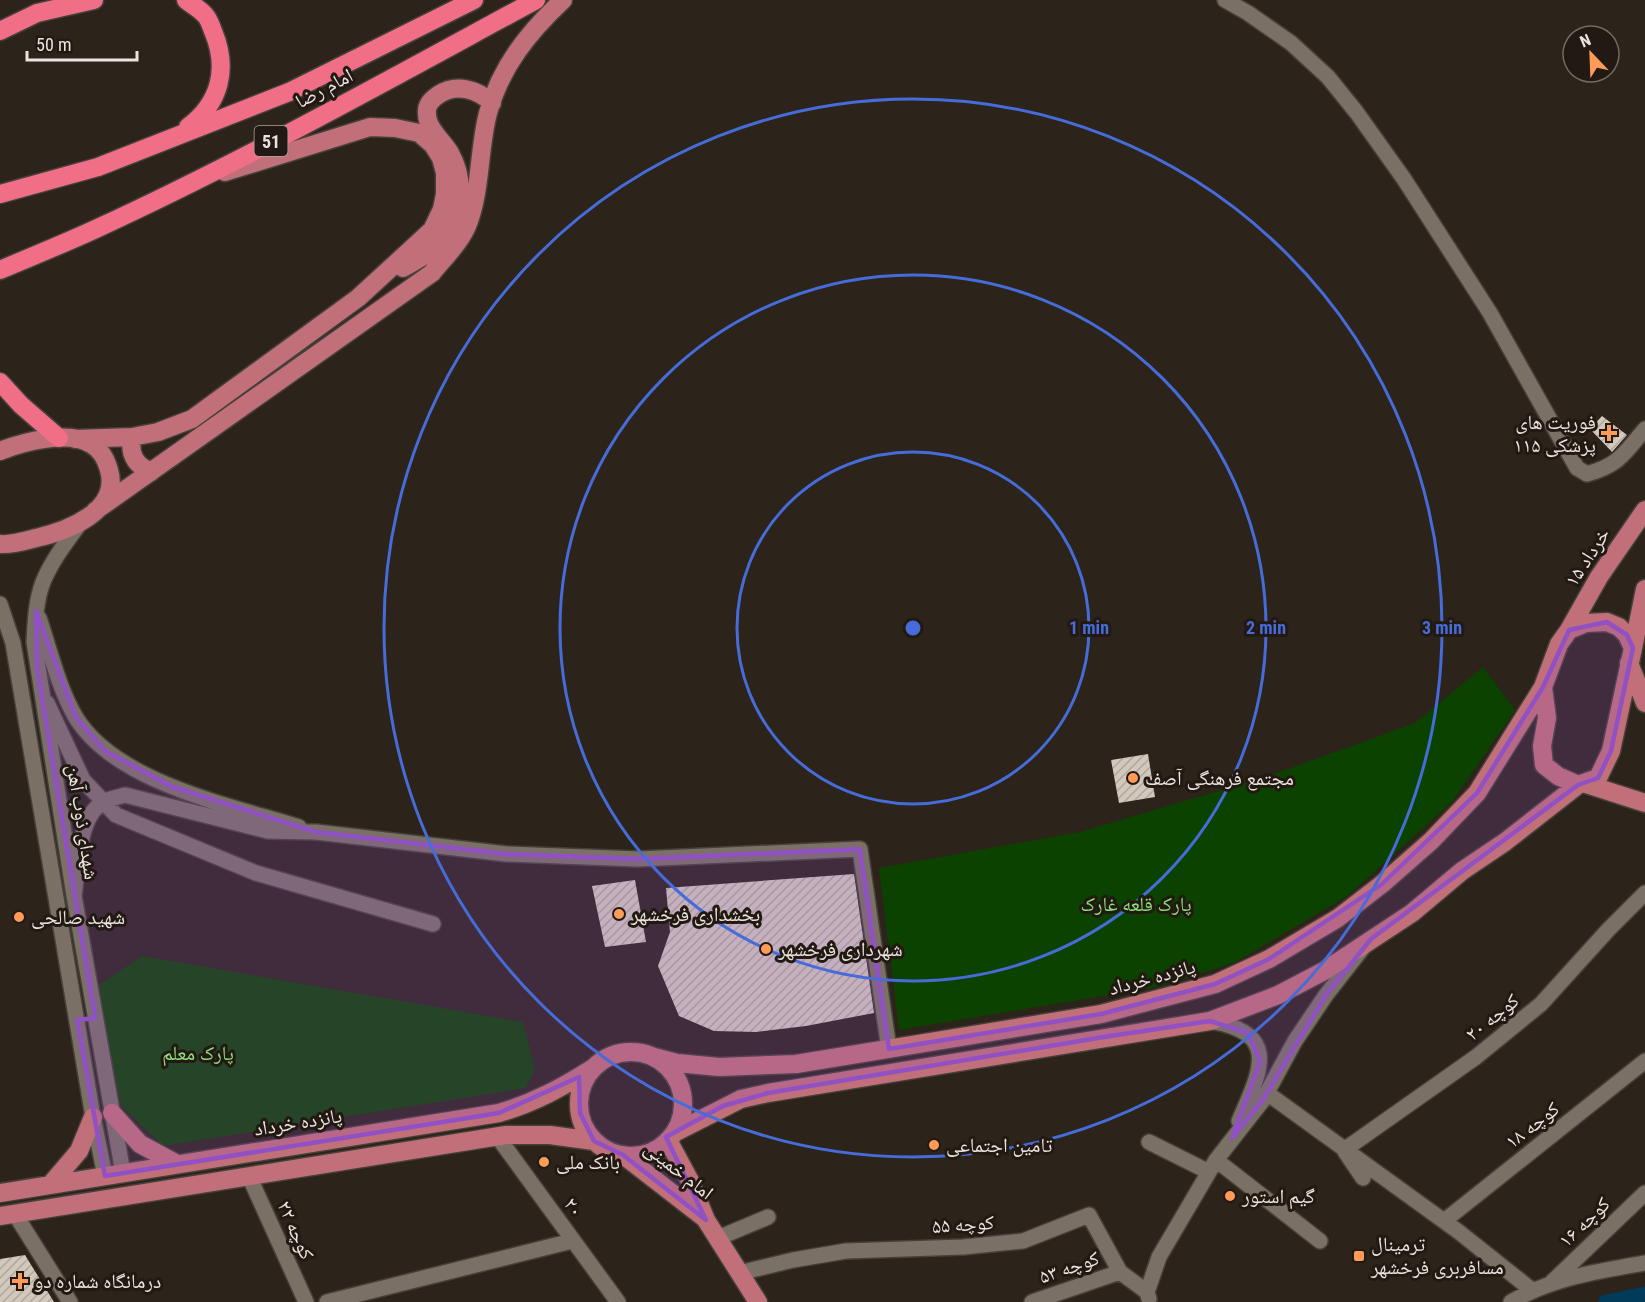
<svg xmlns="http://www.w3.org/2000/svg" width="1645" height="1302" viewBox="0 0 1645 1302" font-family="'Roboto Condensed','Noto Naskh Arabic',sans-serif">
  <defs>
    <pattern id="building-hatch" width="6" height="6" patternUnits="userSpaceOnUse" patternTransform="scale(1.5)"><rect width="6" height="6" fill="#d3c8bc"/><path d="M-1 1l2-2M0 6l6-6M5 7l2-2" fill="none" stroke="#b0a79e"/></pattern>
  </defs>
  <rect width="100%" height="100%" fill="#2c231b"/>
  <path fill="#0c4200" d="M1483,667L1515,710L1452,802L1347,896L1236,962L1157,987L899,1030L879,868L1080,832L1266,777L1415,723Z
    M142,956L523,1022L535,1069L526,1088L163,1146L121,1106L97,986Z"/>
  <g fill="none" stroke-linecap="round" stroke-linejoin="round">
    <path stroke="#003b5a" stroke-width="15" d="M1606,1302L1645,1294"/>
  </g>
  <path fill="url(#building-hatch)" d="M1602,416L1627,435L1612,452L1590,429Z
    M1148,754L1155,797L1119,803L1111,760Z
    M854,874L874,1013L806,1026L756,1032L714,1031L679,1016L658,966L670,932L666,888Z
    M635,880L646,942L605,947L592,886Z
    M25,1255L54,1302H0V1259Z"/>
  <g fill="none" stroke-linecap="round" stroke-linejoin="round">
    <g stroke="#47403a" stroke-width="18">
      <path id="minor" d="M1225,0L1248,13L1291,43L1328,77L1357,113L1404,179L1490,313L1577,468L1587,474C1619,465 1624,454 1645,429
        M81,522C67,541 52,560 43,582C36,600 35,622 34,642L74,896L123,1173
        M0,604L13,643L93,1117L105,1176
        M39,618C50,650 58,686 75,716C114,782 229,805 299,827
        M47,703L83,780L116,815L256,873L433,924
        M74,896C78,870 78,823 98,806C105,799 116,798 125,795L268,831L316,832L507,854L638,859L860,849L889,1049
        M1210,1021C1282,1033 1260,1072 1239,1121
        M1267,1093L1459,1232L1533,1291
        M497,1136L618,1302
        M1149,1142L1209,1172
        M1216,1160L1320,1241
        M249,1176L306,1302
        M1363,1178L1344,1150L1476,1057L1541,1004L1608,930L1645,893
        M15,1214L70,1302
        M1444,1221L1645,1061
        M718,1238L768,1217
        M739,1273L793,1260L846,1251L963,1247L1023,1241L1089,1215L1120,1272L1147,1292
        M1552,1282L1645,1193
        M1149,1299L1147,1292L1159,1257L1216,1160L1263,1100L1295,1041L1326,995L1362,949
        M327,1302L572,1241
        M1032,1302L1120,1272
        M1511,1302C1552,1278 1598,1271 1645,1263"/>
    </g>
    <g stroke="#47403a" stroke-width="21">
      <path id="major" d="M403,268C414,261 432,253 441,243C462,219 466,181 450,153C443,141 427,129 427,114C426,105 431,100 438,95C456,83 477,89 492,103
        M132,437C129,454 135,465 151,472
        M75,439L132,437L158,432L192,419L358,298L432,230L442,209L445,194V173L441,158L433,145L419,133L395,128L370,127L225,172
        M0,451C23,442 68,430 91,444C100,449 106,459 109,470C121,511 67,531 36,538C25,541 12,545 0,544
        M95,511L432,273C445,257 462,241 469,221C481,188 479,147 488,113C501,66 529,32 563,0
        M1569,630L1599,577L1645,510
        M1633,648L1645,589
        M1629,663L1645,703
        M1586,784L1645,803
        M579 1104a52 52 0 1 1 104 0a52 52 0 1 1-104 0Z
        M654,1057L677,1063L719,1067L796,1064L1101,1014L1215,984L1269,959L1338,918L1382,884L1431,841L1477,793L1543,687
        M112,1113L140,1144L177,1164
        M674,1133L741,1099L768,1093L1210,1021L1278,995L1324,971L1412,913L1462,871L1505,842L1578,785L1598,778L1611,751L1633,648L1627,635L1619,627L1607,622L1586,623L1569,630L1559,644L1543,687L1547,718L1542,746L1544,765L1558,776L1578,785
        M668,1140L690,1181L706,1220L758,1302
        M623,1155L703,1217
        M50,1185L79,1151L93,1117
        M0,1193L499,1113C534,1103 563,1087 593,1068
        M0,1216L506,1135H550L594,1141"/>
    </g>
    <g stroke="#47403a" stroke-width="21">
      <path id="highway" d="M186,0C192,5 200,9 205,15C209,19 211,26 213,31C229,69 220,103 188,127
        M0,31L37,13L94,0
        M0,194L98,167L289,92L474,0
        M0,270C33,256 68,242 100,227C249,158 392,78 536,0
        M0,382L21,405L59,438"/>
    </g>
    <use href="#minor" stroke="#7b7066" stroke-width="15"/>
    <use href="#major" stroke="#c16f79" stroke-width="18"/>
    <use href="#highway" stroke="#f06e86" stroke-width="18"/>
  </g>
  <path fill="#9151c5" fill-opacity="0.2" stroke="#9151c5" stroke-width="4.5" stroke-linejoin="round" d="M36,611L76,717L105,751L173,787L316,832L507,854L638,859L860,849L889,1049L1101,1014L1215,984L1269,959L1382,884L1477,793L1543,687L1569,630L1607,622L1627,635L1633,648L1611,751L1598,778L1578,785L1371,939L1326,995L1263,1100L1232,1138L1260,1061L1248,1033L1210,1021L1104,1037L768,1093L723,1106L666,1137L706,1220L623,1155L594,1141L580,1113L579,1077L499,1113L105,1176L77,1020L95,1018L37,668Z"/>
  <g fill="none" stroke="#466cd9" stroke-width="3">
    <circle cx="913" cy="628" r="176"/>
    <circle cx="913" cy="628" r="353"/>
    <circle cx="913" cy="628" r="529"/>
  </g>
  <g fill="#ff9b59" stroke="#221912" stroke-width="2">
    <path d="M1606 424h6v6h6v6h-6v6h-6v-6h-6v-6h6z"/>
    <circle cx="1133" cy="778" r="6"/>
    <circle cx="619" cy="914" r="6"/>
    <circle cx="19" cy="917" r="6"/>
    <circle cx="766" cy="949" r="6"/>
    <circle cx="934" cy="1145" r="6"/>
    <circle cx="544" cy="1162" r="6"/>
    <circle cx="1230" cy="1196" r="6"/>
    <rect x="1353" y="1250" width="12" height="12" rx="3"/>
    <path d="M17 1272h6v6h6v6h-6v6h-6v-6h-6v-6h6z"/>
  </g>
  <g text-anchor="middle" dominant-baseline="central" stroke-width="6" stroke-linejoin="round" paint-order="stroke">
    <rect fill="#221912" stroke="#aea7a2" stroke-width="1.5" x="254.5" y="126" width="33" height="30" rx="4.5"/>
    <g font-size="18" font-weight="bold" fill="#eae4df">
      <text x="271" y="141">51</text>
    </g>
    <g font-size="20" fill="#eae4df" stroke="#221912">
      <text transform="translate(324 88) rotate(-28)">امام رضا</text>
      <text transform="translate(1587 557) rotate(-57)">۱۵ خرداد</text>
      <text transform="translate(83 822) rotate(81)">شهدای ذوب آهن</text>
      <text transform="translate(1152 977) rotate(-15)">پانزده خرداد</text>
      <text transform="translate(1492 1017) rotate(-39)">کوچه ۲۰</text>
      <text transform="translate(298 1122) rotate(-9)">پانزده خرداد</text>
      <text transform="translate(1532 1125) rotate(-38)">کوچه ۱۸</text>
      <text transform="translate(679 1170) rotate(38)">امام خمینی</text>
      <text transform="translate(574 1207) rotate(54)">۲۰</text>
      <text transform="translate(1584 1222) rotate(-44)">کوچه ۱۶</text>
      <text transform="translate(963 1224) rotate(-4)">کوچه ۵۵</text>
      <text transform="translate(296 1230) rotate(66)">کوچه ۲۲</text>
      <text transform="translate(1069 1267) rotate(-19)">کوچه ۵۳</text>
    </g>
    <g font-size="20" fill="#eae4df" stroke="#221912" text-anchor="start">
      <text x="1596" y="422" text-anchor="end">فوریت های<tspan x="1596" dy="23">پزشکی ۱۱۵</tspan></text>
      <text x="1145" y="778">مجتمع فرهنگی آصف</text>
      <text x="631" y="914">بخشداری فرخشهر</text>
      <text x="31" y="917">شهید صالحی</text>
      <text x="778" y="949">شهرداری فرخشهر</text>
      <text x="946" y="1145">تامین اجتماعی</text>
      <text x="556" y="1162">بانک ملی</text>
      <text x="1242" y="1196">گیم استور</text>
      <text x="1371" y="1244">ترمینال<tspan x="1371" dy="23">مسافربری فرخشهر</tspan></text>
      <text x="34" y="1281">درمانگاه شماره دو</text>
    </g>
    <g font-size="20" fill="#8ce07b" stroke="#221912">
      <text x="1136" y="904">پارک قلعه غارک</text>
      <text x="198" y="1053">پارک معلم</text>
    </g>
  </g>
  <circle cx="913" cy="628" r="9" fill="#466cd9" stroke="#221912" stroke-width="3"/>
  <g font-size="18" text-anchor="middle" font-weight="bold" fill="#466cd9" stroke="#221912" stroke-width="6" stroke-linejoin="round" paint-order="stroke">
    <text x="1089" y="634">1 min</text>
    <text x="1266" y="634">2 min</text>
    <text x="1442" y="634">3 min</text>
  </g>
  <g transform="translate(1591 54) rotate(337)"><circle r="28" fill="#221912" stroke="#726a64" stroke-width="1.5"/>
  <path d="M0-4.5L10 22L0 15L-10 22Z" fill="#ff9b59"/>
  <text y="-9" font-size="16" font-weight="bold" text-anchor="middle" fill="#eae4df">N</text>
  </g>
  <path d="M27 51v9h110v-9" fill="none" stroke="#eae4df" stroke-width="3"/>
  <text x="36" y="51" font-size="18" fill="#eae4df" stroke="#221912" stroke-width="4.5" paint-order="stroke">50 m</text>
</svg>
